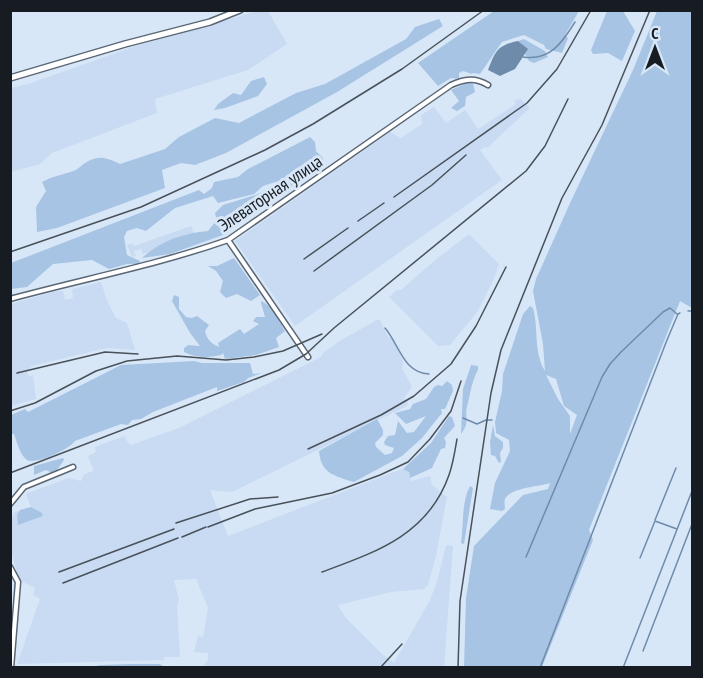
<svg xmlns="http://www.w3.org/2000/svg" width="703" height="678" viewBox="0 0 703 678" font-family="'PT Sans Narrow',sans-serif">
  <rect width="100%" height="100%" fill="#d8e7f7"/>
  <path fill="#c8dbf2" d="M257,11H268L287,44L248,70L155,99L157,113L52,153L40,164L11,172V88L28,84L133,47Z
    M521,99L530,108L487,148L485,147L480,150L502,180L295,326L235,241L390,132L401,138L422,124L421,115L434,107L446,123L465,110L478,129L516,104L514,100Z
    M191,226L195,236L143,254L141,249L134,251L136,256L132,257L127,245L132,243L134,246Z
    M469,234L499,264L493,281L478,311L450,345L438,346L389,297L397,290H401L435,260Z
    M101,282L108,303L116,318L127,323L135,350L106,348L32,366L27,371L29,377L33,375L36,399L11,406V304L53,292L63,291L65,300L73,298L72,289Z
    M377,320H380L388,337L393,339L403,362L402,368L412,387L404,398L408,402L407,406L232,492L210,490L228,536L407,467L411,481L430,476L432,485L447,497L436,556L428,585L424,589L391,592L338,605L346,618L383,655L394,663L430,600L437,582L446,545L453,546L444,667H204L205,663L208,660V653L194,652L198,636L203,637L208,608L196,579L174,580L179,600L177,605L180,657H164V660L17,664L40,599L33,595L35,588L19,580L11,551V519L15,512L31,507L26,494L68,478L81,481L84,474L94,471L88,456L96,452L95,447L125,436L127,441L131,445L179,428L321,357L323,353L341,340Z"/>
  <path fill="#a7c4e4" fill-rule="evenodd" d="M494,11H579L565,35L568,38L562,53L546,49L544,45L524,35L502,42L480,74L473,73L472,74L463,71L459,73V79L451,78L438,86L418,63Z
    M607,11H623L635,31L622,61L608,53L593,54L591,50Z
    M657,11H692V308L680,301L589,530L593,540L542,667H464L466,598L474,546L523,495L548,489L550,483C542,486 509,488 505,499C504,502 505,506 505,509L502,511L490,509L495,483L510,451L509,440L496,433L495,422L502,391L503,374L523,314L530,306L533,308C539,329 533,351 545,371L543,344L533,291L536,279L571,201L633,70ZM546,375L556,379L564,406L577,415L570,434V416L558,399Z
    M439,19L443,26L337,92L226,153L195,165L181,163L162,170L165,188L57,228L37,232L36,207L46,191L42,182C53,176 62,175 73,171C78,170 80,166 85,163C99,155 105,157 120,164L165,149L179,137L215,118L239,123L296,93L325,84L406,39L415,27Z
    M524,39L545,51L548,57L534,63L529,61L525,54L527,49L518,41Z
    M264,77L267,84L258,96L225,108L214,110L218,104L233,93L241,95L251,81Z
    M469,82L473,84L475,92L466,97L465,106L457,111L451,108L459,101L451,90Z
    M310,137L315,142L316,151L323,158L324,167L311,176L297,180L291,188L278,192L272,200L253,215L228,224L216,217L215,213L223,205L258,194L282,180L263,186L254,194L218,203L213,196L175,208L146,231L137,228L127,231L124,237L127,255L140,261L139,264H127L109,269L92,260L53,264L27,287L11,289V263L199,190L204,194L212,188L214,182L238,177L248,169Z
    M215,222L225,232L223,235L170,254L142,258C160,241 184,233 208,231Z
    M234,258L260,295L251,301L237,294L226,298L220,292L223,281L216,271L208,266H217Z
    M174,295L179,297V309L186,317L192,318L197,316L209,325L205,331C207,340 212,344 219,347L218,343L240,329L244,334L259,324L253,321L256,317H265L261,303V301C273,306 278,320 285,331L276,338L279,347L256,355L225,359L223,353L221,355C208,358 196,358 184,352V348L188,345L200,346L190,333L172,301Z
    M194,361L202,363H250L253,374L262,373L248,378L244,382L217,391V387L153,412L141,419L132,420L128,425L121,424L75,441C70,449 36,465 27,460C20,455 17,442 14,434H11V415L25,409L28,412L121,365Z
    M471,365L478,366V370C472,380 470,395 467,407C464,417 471,421 461,434L463,389Z
    M447,381L452,385L453,391L445,409H441L442,413L422,438L402,456L354,482C335,476 321,474 319,451L377,419L383,430V435L375,443L376,447L385,455L392,453L394,448L385,445L384,442L388,436L395,435L398,421L407,433L414,432L426,416L406,424L395,413L410,409L413,404L426,399L434,387L438,385L442,386Z
    M449,416L452,417L455,426L444,438L446,442L445,448L441,449L432,468L410,478L409,472L403,469L431,443Z
    M493,425L495,436L503,442V448L500,453L501,462L499,463L495,456L491,455L490,442Z
    M63,458L64,460L54,474L46,470L34,475V466Z
    M470,486L473,488L464,544L461,543C464,524 461,503 470,486Z
    M31,507L42,513L43,516L18,525L17,515L20,510Z
    M130,664H160L163,666L92,667L100,665Z"/>
  <path fill="#6e8bab" d="M518,41L528,49L515,69L500,76L488,70C495,51 498,45 518,41Z"/>
  <g fill="none" stroke-linecap="round" stroke-linejoin="round">
    <path stroke="#6e8bab" stroke-width="1.5" d="M523,57C550,61 562,43 575,22
      M688,311H692
      M385,328C399,344 403,373 429,374
      M463,418L477,424L486,420H492
      M655,520L676,468
      M526,557L602,377L610,364L621,352L663,312L670,308L677,314
      M640,558L655,521L677,529
      M643,651L692,524
      M540,668L667,340L678,314L680,313
      M623,668L692,491"/>
    <g stroke="#596674" stroke-width="7">
      <path id="street" d="M228,240L308,357
        M10,299C83,279 157,265 228,240L451,85C464,79 475,77 488,85
        M10,504L24,487L73,467
        M10,567L18,582L11,668"/>
    </g>
    <g stroke="#596674" stroke-width="8">
      <path id="secondary" d="M10,78L125,44L210,22L240,10"/>
    </g>
    <use href="#street" stroke="#fff" stroke-width="4"/>
    <use href="#secondary" stroke="#fff" stroke-width="5"/>
    <path stroke="#49515a" stroke-width="1.5" d="M394,197L527,103L557,69L591,10
      M358,221L384,203
      M10,252L141,207L265,150L313,124L402,69L484,10
      M304,259L348,228
      M314,271L432,185L466,155
      M17,373L105,352L138,354
      M10,411L35,403L96,371L127,361L177,356L226,360L254,357L283,351L322,334
      M308,449L381,415L414,396L451,364L476,326L506,267
      M10,473L279,370L306,354L334,328L526,171L545,146L568,99
      M176,523L250,499L278,497
      M208,527L255,509L332,493L380,475L408,462L430,439L451,411L461,381
      M182,537L206,527
      M59,572L174,529
      M322,572C376,552 428,535 449,475C453,464 455,451 457,439
      M63,583L178,538
      M380,668L402,644
      M458,668L460,601L491,393L501,350L562,198L602,125L650,10"/>
  </g>
  <g text-anchor="middle" dominant-baseline="central" stroke-width="6" stroke-linejoin="round" paint-order="stroke">
    <g font-size="18" fill="#171c22" stroke="#d8e7f7">
      <text transform="translate(270 193) rotate(-34)">Элеваторная улица</text>
    </g>
  </g>
  <rect width="703" height="678" fill="none" stroke="#171c22" stroke-width="24"/>
  <g transform="translate(655 48)" stroke="#d8e7f7" stroke-width="4.5" paint-order="stroke">
  <path d="M0-4.5L10 22L0 15L-10 22Z" fill="#171c22"/>
  <text y="-9" font-size="16" font-weight="bold" text-anchor="middle" fill="#171c22">С</text>
  </g>
</svg>
